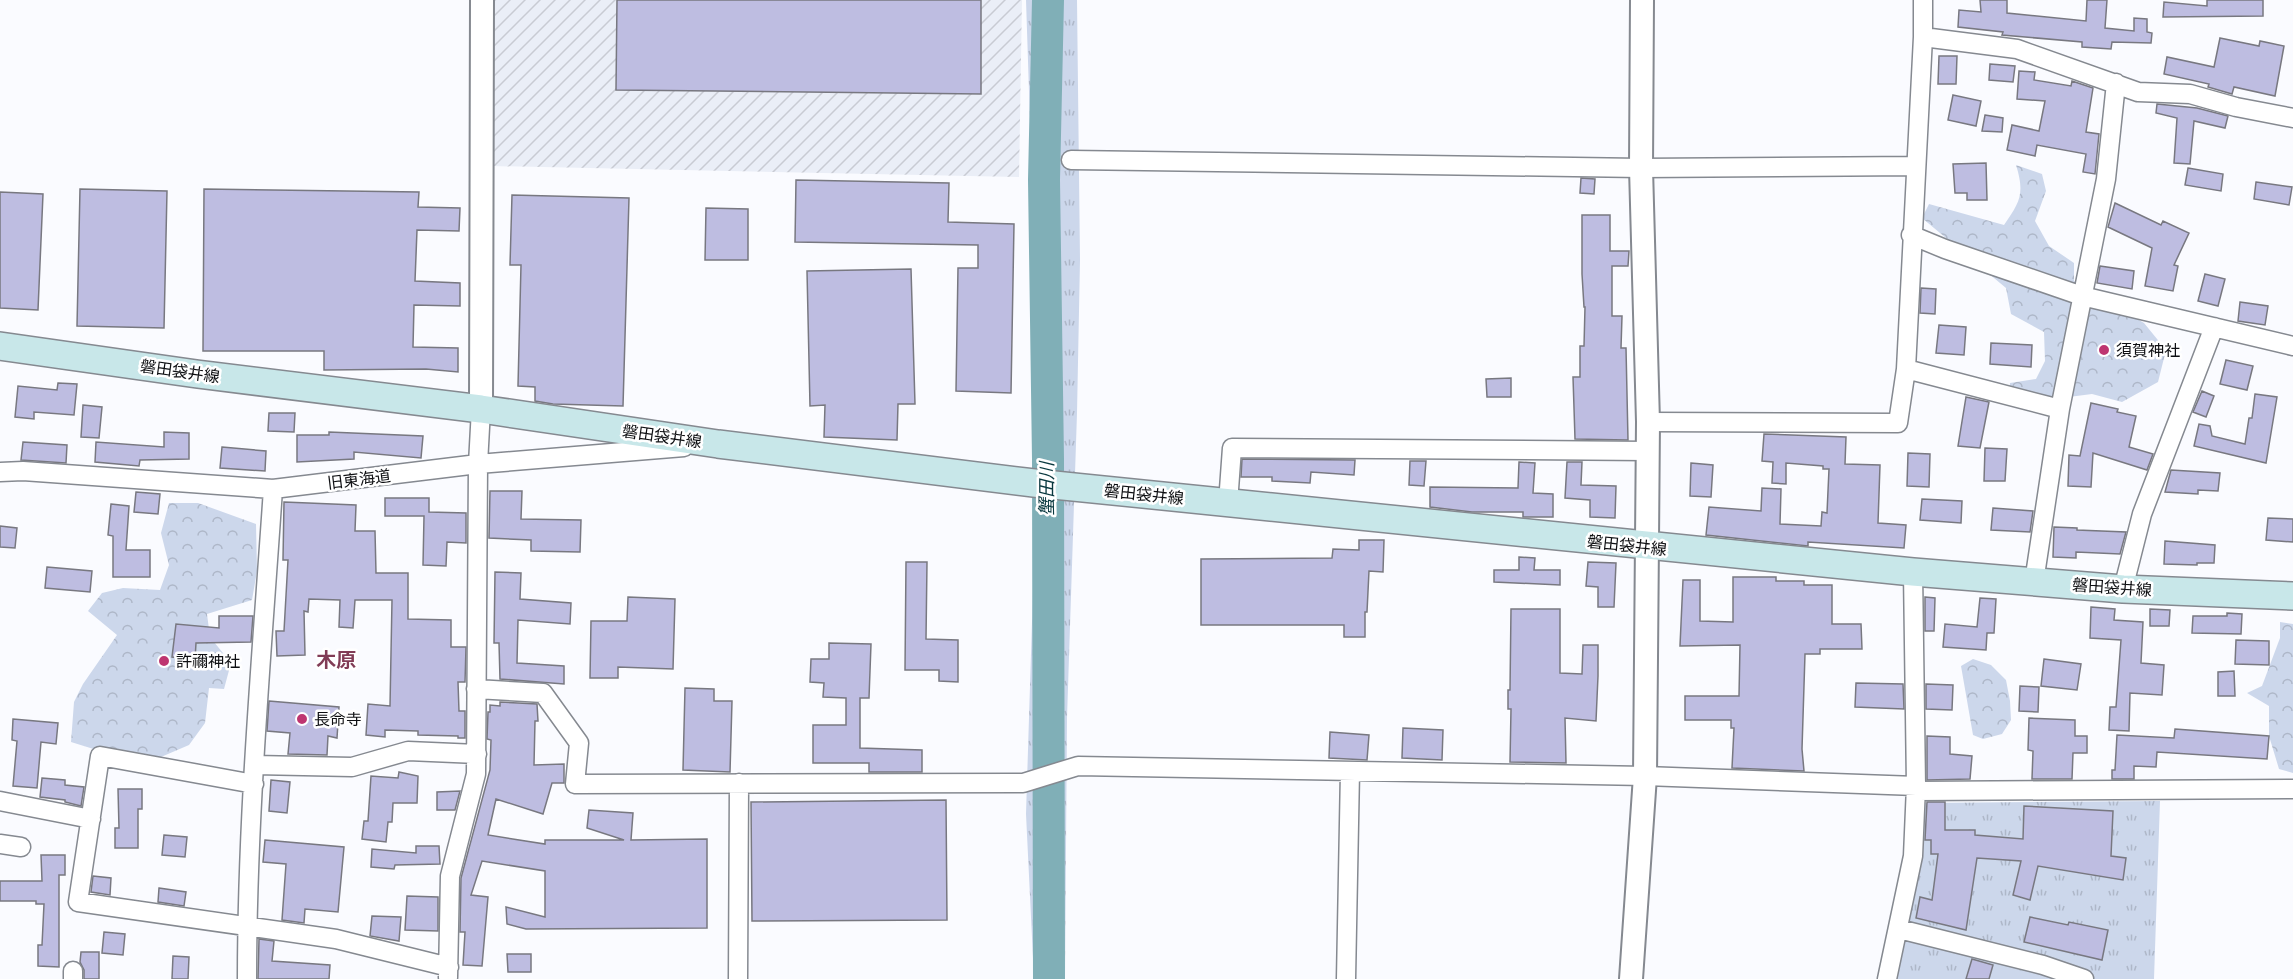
<svg xmlns="http://www.w3.org/2000/svg" width="2293" height="979" viewBox="0 0 2293 979" font-family="Quicksand,'Noto Sans JP',sans-serif">
  <defs>
    <pattern id="industrial-furrows" width="10" height="10" patternUnits="userSpaceOnUse" patternTransform="scale(1.5)"><rect width="10" height="10" fill="#eaeef7"/><path d="M-1 1l2-2M0 10L10 0M9 11l2-2" fill="none" stroke="#c8cbd3"/></pattern>
    <pattern id="grass-tufts" width="24" height="20" patternUnits="userSpaceOnUse" patternTransform="scale(1.5)"><rect width="24" height="20" fill="#ccd7eb"/><path d="M3 7l-1-3M5 7V3M7 7l1-3M15 17l-1-3M17 17v-4M19 17l1-3" fill="none" stroke="#aeb7c8"/></pattern>
    <pattern id="forest-crowns" width="20" height="18" patternUnits="userSpaceOnUse" patternTransform="scale(1.5)"><rect width="20" height="18" fill="#ccd7eb"/><path d="M2 6a3 3 0 1 1 6 0M12 15a3 3 0 1 1 6 0" fill="none" stroke="#aeb7c8"/></pattern>
  </defs>
  <rect width="100%" height="100%" fill="#fafbff"/>
  <path fill="url(#industrial-furrows)" d="M493,0H1022L1019,177L490,166Z"/>
  <path fill="url(#grass-tufts)" d="M1026,0H1077L1080,260L1077,413L1067,718L1065,979H1034L1026,814L1039,397Z
    M2160,801L2154,979H1892L1921,865L1922,803Z"/>
  <path fill="url(#forest-crowns)" d="M2016,165L2042,174L2046,191L2035,221L2049,246L2074,263V281L2144,323L2166,350L2158,382L2122,402L2092,394L2031,402L2009,396L2010,383L2036,379L2045,361L2044,332L2011,314L2006,288L1922,218L1929,204L2004,225C2020,202 2025,194 2016,165Z
    M169,503H198L256,524L257,571L252,600L207,614L210,637L231,663L224,689L209,688L205,723L189,745L154,760L116,756L71,742L74,702L83,684L117,635L88,611L102,593L123,588L160,590L169,565L161,533Z
    M2280,622L2293,624V773L2279,769L2269,736V706L2247,693L2262,686L2280,638Z
    M1973,659L1991,665L2006,680L2010,701L2011,720L2002,734L1983,739L1973,735L1961,666Z"/>
  <g fill="none" stroke-linecap="round" stroke-linejoin="round">
    <path stroke="#80afb7" stroke-width="32" d="M1048,0L1044,180L1048,459L1049,979"/>
  </g>
  <path fill="#bebde1" stroke="#787880" stroke-width="1.5" d="M617,0H981V94L616,90Z
    M1980,0H2007V13L2086,21L2087,0H2107L2105,28L2134,31V18L2147,19V32L2152,33L2151,43L2112,42L2111,49L2082,47V42L2002,35L2003,32L1958,27L1959,10L1981,12Z
    M2207,0H2263V16L2163,17L2164,2L2207,6Z
    M2220,38L2259,46L2260,41L2284,46L2275,96L2234,87L2232,94L2208,87L2209,84L2164,74L2167,57L2214,67Z
    M1939,56H1957L1956,84H1938Z
    M1990,64L2015,66L2013,82L1989,80Z
    M2019,71L2035,72L2034,80L2071,86L2072,81L2093,88L2086,132L2099,134L2095,174L2083,172L2086,154L2037,145L2035,156L2007,150L2012,125L2039,131L2045,101L2017,99Z
    M1953,95L1981,101L1976,126L1948,120Z
    M2157,104L2197,108L2228,116L2225,128L2194,121L2190,164L2174,163L2177,118L2156,113Z
    M1985,115L2003,118L2002,132L1982,131Z
    M1986,163L1987,200H1967V193H1955L1953,164Z
    M2188,168L2223,174L2221,191L2185,185Z
    M1581,178L1595,179L1594,194L1580,193Z
    M796,180L949,183L948,222L1014,224L1011,393L956,391L958,268H978V245L795,242Z
    M2256,182L2292,187L2289,205L2254,199Z
    M80,189L167,191L164,328L77,326Z
    M204,189L419,192L418,207L460,208L459,231L417,230L415,281L460,283V306L414,305L413,347L458,348V372L426,369L324,370V351H203Z
    M0,192L43,194L38,310L0,308Z
    M512,195L629,198L623,406L553,404L535,401V387L518,386L521,265H510Z
    M2115,203L2161,225L2163,221L2189,233L2174,265L2178,266L2173,291L2145,286L2152,248L2108,227Z
    M706,208L748,209V260H705Z
    M1582,215H1610V251H1629L1628,266H1612V316H1622L1621,348H1626L1628,440L1575,439L1573,377H1580V346H1584L1585,307H1584L1582,274Z
    M2100,266L2134,271L2132,289L2097,283Z
    M911,269L915,404H898L897,440L824,437L825,405L810,406L807,271Z
    M2205,274L2225,279L2218,306L2198,301Z
    M1921,288L1936,289L1935,314L1920,313Z
    M2240,302L2268,306L2265,325L2238,321Z
    M1939,325L1966,327L1964,355L1936,353Z
    M1991,343L2032,345L2031,367L1990,364Z
    M2226,360L2253,366L2247,390L2220,384Z
    M1511,378V397H1487L1486,379Z
    M58,383L77,384L74,415L34,412V419L15,417L18,386L57,390Z
    M2202,391L2214,396L2206,417L2193,412Z
    M2255,394L2277,397L2266,463L2194,446L2199,424L2210,426L2212,436L2245,444L2249,418H2252Z
    M1966,397L1989,402L1980,448L1958,446Z
    M2091,403L2118,409L2117,412L2136,416L2129,447L2153,454L2147,470L2093,453L2091,487L2068,486L2069,455L2080,456Z
    M83,405L102,407L99,438L81,437Z
    M269,413H295L294,432L268,431Z
    M164,432L189,433V459L140,460L139,466L95,462L96,442L164,447Z
    M329,432L423,436L421,458L354,452V459L297,462V435H329Z
    M1764,434L1846,437L1845,464L1880,465L1878,523L1906,525L1904,548L1808,542V546L1706,535L1709,507L1761,511L1762,488L1781,489L1780,524L1821,526L1822,512L1827,513L1829,469H1823V466L1786,463V484L1772,483L1773,462L1762,461Z
    M23,442L67,445L66,463L21,460Z
    M222,447L266,451L265,471L220,468Z
    M1985,448L2007,449L2005,481H1984Z
    M1908,453L1930,454L1929,487L1907,486Z
    M1242,459L1355,460L1354,475L1311,472L1310,483L1272,481V477H1241Z
    M1410,461H1426L1424,486L1409,485Z
    M1519,462L1535,463L1533,493L1553,494V517H1523V512H1472L1430,507V487L1518,488Z
    M1567,462H1582L1581,485L1616,486L1615,518L1590,517V500L1565,498Z
    M1691,463L1713,465L1711,497L1690,496Z
    M2171,470L2220,473L2218,491L2198,490V494L2165,492Z
    M490,491H522L521,519L581,520L580,552L531,551V540L489,538Z
    M136,492L160,494L158,514L134,512Z
    M385,498H429V512L466,513V543L447,542L446,566L423,565L424,516H385Z
    M1922,499L1962,501L1961,523L1920,520Z
    M284,502L356,505L355,531H375L376,573H408V619L451,620V647H466L465,682H458L459,711H465V738H458V736L418,735V731L385,730V737L366,735L368,704L390,706L392,600H355L353,628L339,627L340,600L309,599L308,612L304,611L305,655L277,656L276,631H284L288,560H283Z
    M111,504L129,506L126,550H150V577H113V536L108,535Z
    M1993,508L2033,511L2030,532L1991,530Z
    M2268,518L2293,519V542L2266,540Z
    M0,526L17,528L15,548L0,547Z
    M2054,527L2077,528V530L2126,532L2120,554L2076,552V558L2053,557Z
    M1359,540H1384L1383,572L1369,571L1367,612H1365V637H1344V625H1201V559L1332,558L1333,549L1359,550Z
    M2165,541L2215,545L2214,563H2197V565L2164,564Z
    M1519,557L1535,558L1534,570H1560V585L1494,582V570H1519Z
    M906,562H927L926,639L958,640V682L939,681V670H905Z
    M1588,562L1616,563L1614,607H1598V587L1586,586Z
    M47,567L92,571L90,592L45,588Z
    M495,572L521,573L520,599L571,603L570,624L518,620L517,663L564,666V684L500,679L499,643H494Z
    M1733,577H1776V581H1804V585H1832V624H1861L1862,649H1820V654H1805L1802,749L1804,771L1732,768L1734,728H1731V720H1685V696H1739L1740,645L1680,646L1683,580H1700V621L1733,622Z
    M628,597L675,599L673,669L618,667V678H590L591,621H627Z
    M1925,597L1935,598L1934,631H1925Z
    M1980,598L1996,599L1994,633H1987L1986,650L1943,647L1945,624L1977,627Z
    M2091,607L2115,609L2114,620L2143,622L2141,663L2164,665L2162,695L2130,693L2129,731L2109,730L2110,707H2116L2121,640L2090,638Z
    M1511,609H1560V673L1582,674L1583,645H1598V676L1596,721L1565,718L1566,763L1510,762L1511,709H1508V690H1510Z
    M2150,609L2170,610L2169,626H2150Z
    M2227,613L2242,614L2241,634L2192,633L2193,616H2227Z
    M219,616H253L251,642L196,643L195,660L172,657L176,624L219,628Z
    M2236,640L2269,641V665L2235,664Z
    M829,643L871,644L869,698H860V748L922,750V772H869V763H813V725H846V698L823,697L824,683L810,682L811,659H829Z
    M2044,659L2081,664L2077,690L2041,686Z
    M2234,671L2235,696H2218V672Z
    M1856,683L1903,684L1904,709L1855,707Z
    M1926,684L1953,685L1952,710L1926,709Z
    M2020,686L2039,687L2038,712L2019,711Z
    M685,688L714,689V701H732L730,772L683,770Z
    M269,701L339,707L337,738L328,736L327,755L288,754L290,733L267,731Z
    M500,702L537,704L538,721H535L534,765L564,764V783H552L543,814L496,799L488,835L545,844V840H624L587,828L589,810L633,813L631,840L707,839V928L526,929L507,924L506,907L545,917V871L482,861L471,895L488,897L482,966L463,965L465,932H460L461,878L490,770L491,740L487,739L488,712H490V705L500,706Z
    M2029,718L2075,720V736H2087V753H2073L2072,779H2032L2033,751L2028,750Z
    M13,719L58,723L56,744L41,742L37,788L13,786L17,741L12,740Z
    M1403,728L1443,730L1442,760L1402,758Z
    M2175,729L2269,736L2267,759L2157,752L2156,767L2134,766V779H2112V770H2115L2117,735L2174,738Z
    M1330,732L1369,735L1367,760L1329,758Z
    M1927,736L1950,737V754L1972,756L1970,779L1927,780Z
    M399,772L418,776L417,803H393L392,822H388L386,842L362,839L364,821H368L371,776L398,778Z
    M42,778L65,780V785L84,787L81,806L65,802V800L40,797Z
    M271,780L290,782L287,813L269,811Z
    M118,789H142V809H138V848H115V828H119Z
    M460,791L455,810H437V792Z
    M946,800L947,920L752,921L751,802Z
    M1927,802H1945V830H1975V835L2023,839L2024,806L2113,811L2111,856L2126,858L2123,880L2038,866L2030,900L2013,895L2021,861L1977,858L1966,930L1916,918L1920,897L1932,900L1938,854H1931V840H1925Z
    M164,835L187,837L185,857L162,855Z
    M265,840L344,847L338,912L305,909L304,923L282,920L286,864L263,862Z
    M416,846H439L440,864L395,865L394,869L371,867L372,849L416,853Z
    M41,855H65V875H59V967L38,966V945H42L44,904H36V901H0V881H42Z
    M93,876L111,878L110,895L91,892Z
    M159,888L186,892L184,906L158,902Z
    M407,896L438,897V931L405,930Z
    M372,916L401,917L399,941L370,936Z
    M2030,917L2068,925L2069,922L2108,930L2102,960L2024,942Z
    M104,932L125,934L123,955L102,953Z
    M259,939L274,941L272,961L330,965L329,979H258Z
    M81,952H99V979H84V970L80,962Z
    M507,954H531V972H508Z
    M173,956L189,957L188,979H172Z
    M1972,959L1993,965L1989,979H1966Z"/>
  <g fill="none" stroke-linecap="round" stroke-linejoin="round">
    <g stroke="#858990" stroke-width="21">
      <path id="minor" d="M1923,37L2017,49L2138,92L2190,94L2236,107L2293,118
        M1071,160L1641,168L1916,166
        M1911,235L1945,249L2082,296L2293,346
        M1906,369L2060,409
        M1648,422L1898,423L1906,369L1923,37V0
        M0,472L23,471L273,489L478,464L684,447
        M1228,503L1232,448L1648,451
        M2034,582L2060,409L2106,179L2116,83
        M2123,589L2142,514L2214,327
        M476,689L543,693L579,743L575,784L1023,783L1078,766L1645,776L1916,786
        M255,765L352,767L408,751L477,754
        M254,784L100,756L78,902L336,939L449,967
        M1916,791L2293,789
        M0,801L91,819
        M0,844L21,847
        M1899,929L2043,965L2084,979
        M448,977L450,876L476,774L478,464L481,409
        M73,979V971
        M247,979C247,816 262,652 273,489
        M738,979L739,783
        M1346,979L1350,771
        M1887,979L1913,856L1916,786L1913,572"/>
    </g>
    <g stroke="#858990" stroke-width="26">
      <path id="tertiary" d="M481,409L482,0
        M1631,979L1645,776L1648,422L1641,168L1642,0"/>
    </g>
    <g stroke="#858990" stroke-width="30">
      <path id="secondary" d="M0,346L197,374L481,409L718,444L1034,483L1913,572L2123,589L2293,596"/>
    </g>
    <use href="#minor" stroke="#fff" stroke-width="18"/>
    <use href="#tertiary" stroke="#fff" stroke-width="22"/>
    <use href="#secondary" stroke="#c8e7e9" stroke-width="27"/>
  </g>
  <g fill="#be3570" stroke="#fff" stroke-width="2">
    <circle cx="2104" cy="350" r="6"/>
    <circle cx="164" cy="661" r="6"/>
    <circle cx="302" cy="719" r="6"/>
  </g>
  <g text-anchor="middle" dominant-baseline="central" stroke-width="5" stroke-linejoin="round" paint-order="stroke">
    <g font-size="16" fill="#0e0f12" stroke="#fff" text-anchor="start">
      <text x="2116" y="350">須賀神社</text>
      <text x="176" y="661">許禰神社</text>
      <text x="314" y="719">長命寺</text>
    </g>
    <g font-size="16" fill="#0e0f12" stroke="#fff">
      <text transform="translate(180 371) rotate(8)">磐田袋井線</text>
      <text transform="translate(662 436) rotate(8)">磐田袋井線</text>
      <text transform="translate(359 479) rotate(-7)">旧東海道</text>
      <text transform="translate(1144 494) rotate(6)">磐田袋井線</text>
      <text transform="translate(1627 545) rotate(6)">磐田袋井線</text>
      <text transform="translate(2112 587) rotate(4)">磐田袋井線</text>
    </g>
    <g font-size="18" font-style="italic" fill="#08373e" stroke="#fff">
      <text transform="translate(1046 489) rotate(-90)">蟹田川</text>
    </g>
    <g font-size="20" font-weight="bold" fill="#813c56" stroke="#fff">
      <text x="336" y="659">木原</text>
    </g>
  </g>
</svg>
